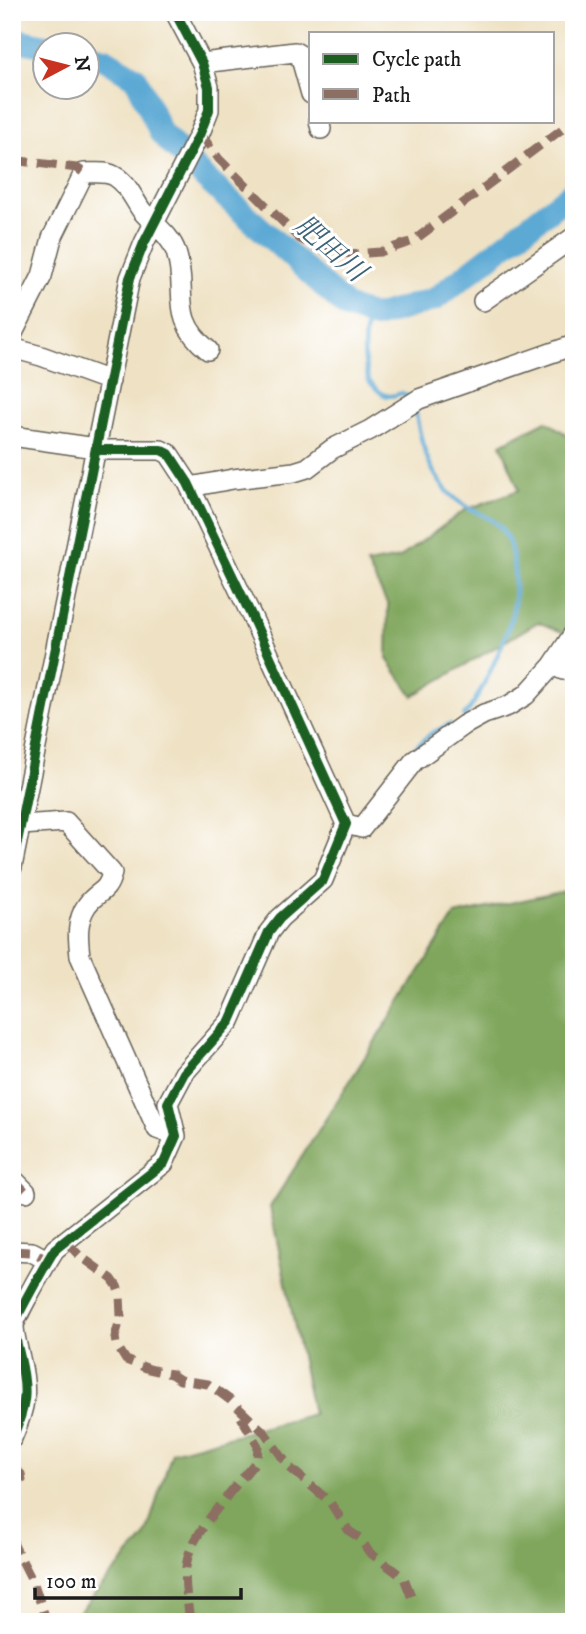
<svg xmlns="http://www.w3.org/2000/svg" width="586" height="1634" viewBox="0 0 586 1634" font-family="'IM FELL DW Pica','Noto Serif JP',serif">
  <rect width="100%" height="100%" fill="#fff"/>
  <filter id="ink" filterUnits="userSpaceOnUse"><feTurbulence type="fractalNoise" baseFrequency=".0143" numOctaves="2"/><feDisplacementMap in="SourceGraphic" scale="14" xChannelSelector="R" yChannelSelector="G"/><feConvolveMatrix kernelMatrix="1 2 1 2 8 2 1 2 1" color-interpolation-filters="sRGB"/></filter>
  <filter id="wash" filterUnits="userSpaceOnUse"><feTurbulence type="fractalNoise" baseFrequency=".00686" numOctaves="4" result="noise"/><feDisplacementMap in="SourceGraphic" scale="28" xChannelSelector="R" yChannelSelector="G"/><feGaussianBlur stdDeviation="1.57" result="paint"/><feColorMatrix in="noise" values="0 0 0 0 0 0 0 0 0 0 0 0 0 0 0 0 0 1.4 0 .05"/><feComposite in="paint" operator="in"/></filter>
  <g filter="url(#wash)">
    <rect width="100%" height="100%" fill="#efe2c4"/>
    <path fill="#7fa65c" stroke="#4e613c" stroke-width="2" d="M546,421L574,439V637L538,622L413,696L387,659L388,605L367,564L399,558L465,510L519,490L501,444Z
      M574,889V1622H70L145,1537L172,1452L313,1414L270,1207L455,915Z"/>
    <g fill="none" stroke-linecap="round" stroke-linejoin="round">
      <path stroke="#5ba9d4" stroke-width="4.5" d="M369,314C363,335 362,360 369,381C381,394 385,400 402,393L409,397
        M415,408C421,445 430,483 464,505C476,513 495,518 503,531C516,548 517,595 512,615C508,635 478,702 464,716
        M414,749L432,733L450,724"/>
      <path stroke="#5ba9d4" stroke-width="24" d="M12,39L46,46
        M88,55L105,59L136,78L161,133L206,179L347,307L375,317L435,299L574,191"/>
    </g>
  </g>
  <g filter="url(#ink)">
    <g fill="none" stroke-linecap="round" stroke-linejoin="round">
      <g stroke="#666157" stroke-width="22">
        <path id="minor" d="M202,63L295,52L300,55L311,94
          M319,121L321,129
          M483,301L574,237
          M12,335L42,276L52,238L84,173C94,173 108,171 116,177C128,184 134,200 142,211C154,225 170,234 176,252C189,292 168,317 208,350
          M12,348L41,356L110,381
          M12,436L96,448
          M188,483L190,487L233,479L294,472L307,468L332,449L370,430L419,399L574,345
          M553,665L563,670L574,666
          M346,824L362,828L414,761L464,725L484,714L508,706L526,695L553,665L574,633
          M21,825L66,822L112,873C107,894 98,890 87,905C76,921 78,938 80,956L157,1129L176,1136
          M12,867L130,278L144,243L200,133L209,110V87L202,63L175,12
          M12,1178L26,1192
          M12,1251L32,1252L47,1260
          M12,1438C26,1406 28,1392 20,1358C18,1348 14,1336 14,1326C14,1319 49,1258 55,1249L164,1163L176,1136L168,1103L184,1073L230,1021L269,932L280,918L323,880L346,824L252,617L188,483L169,454L161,450H96"/>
      </g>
      <use href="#minor" stroke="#fff" stroke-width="19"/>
      <path stroke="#8d6e63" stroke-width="9" stroke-dasharray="18 9" stroke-linecap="butt" d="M200,133L219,159L300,239L327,252L353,254L380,252L413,241L574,120
        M12,160L77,168L84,173
        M12,1178L26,1192
        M66,1242L80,1256L112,1279L117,1286L120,1295L121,1316L115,1337L116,1344L126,1360L149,1369L171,1374L180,1380L208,1384L230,1400L265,1433L289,1467L329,1501L349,1531L360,1538L369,1552L404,1578L413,1601
        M12,1251L32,1252L47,1260
        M12,1468L21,1474L22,1480L12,1509
        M12,1536L14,1545L34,1584L47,1622
        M190,1622C188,1601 182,1578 188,1557C194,1531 239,1483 257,1460L258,1446L241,1417"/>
      <g stroke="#fff" stroke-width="15">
        <path id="cycleway" d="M12,867L130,278L144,243L200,133L209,110V87L202,63L175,12
          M12,1438C26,1406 28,1392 20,1358C18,1348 14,1336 14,1326C14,1319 49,1258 55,1249L164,1163L176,1136L168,1103L184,1073L230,1021L269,932L280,918L323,880L346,824L252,617L188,483L169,454L161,450H96"/>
      </g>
      <use href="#cycleway" stroke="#1b5e20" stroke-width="10"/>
    </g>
  </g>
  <g text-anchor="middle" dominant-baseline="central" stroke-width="6" stroke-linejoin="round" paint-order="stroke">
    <g font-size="28" font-style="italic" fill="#3c6278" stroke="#fff">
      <text transform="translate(330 249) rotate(41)">肥田川</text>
    </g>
  </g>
  <rect width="586" height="1634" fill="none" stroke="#fff" stroke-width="42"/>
  <rect x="309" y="32" width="245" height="91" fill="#ffffff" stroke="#a4a4a4" stroke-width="2"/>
  <rect x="323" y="54" width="35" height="10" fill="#1b5e20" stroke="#a4a4a4" stroke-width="2"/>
  <text x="372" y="66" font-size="21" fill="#1c1c1c">Cycle path</text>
  <rect x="323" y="89" width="35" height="10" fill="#8d6e63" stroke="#a4a4a4" stroke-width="2"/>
  <text x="372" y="102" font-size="21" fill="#1c1c1c">Path</text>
  <g transform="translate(66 66) rotate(83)"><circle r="33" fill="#ffffff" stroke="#a4a4a4" stroke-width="2"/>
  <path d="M0-5L12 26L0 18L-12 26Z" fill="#c8321e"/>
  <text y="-10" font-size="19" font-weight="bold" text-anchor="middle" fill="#1c1c1c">N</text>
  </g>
  <path d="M35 1588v10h206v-10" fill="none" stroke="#1c1c1c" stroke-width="3.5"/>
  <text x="46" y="1588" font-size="21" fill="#1c1c1c" stroke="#ffffff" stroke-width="5" paint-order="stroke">100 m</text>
</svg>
